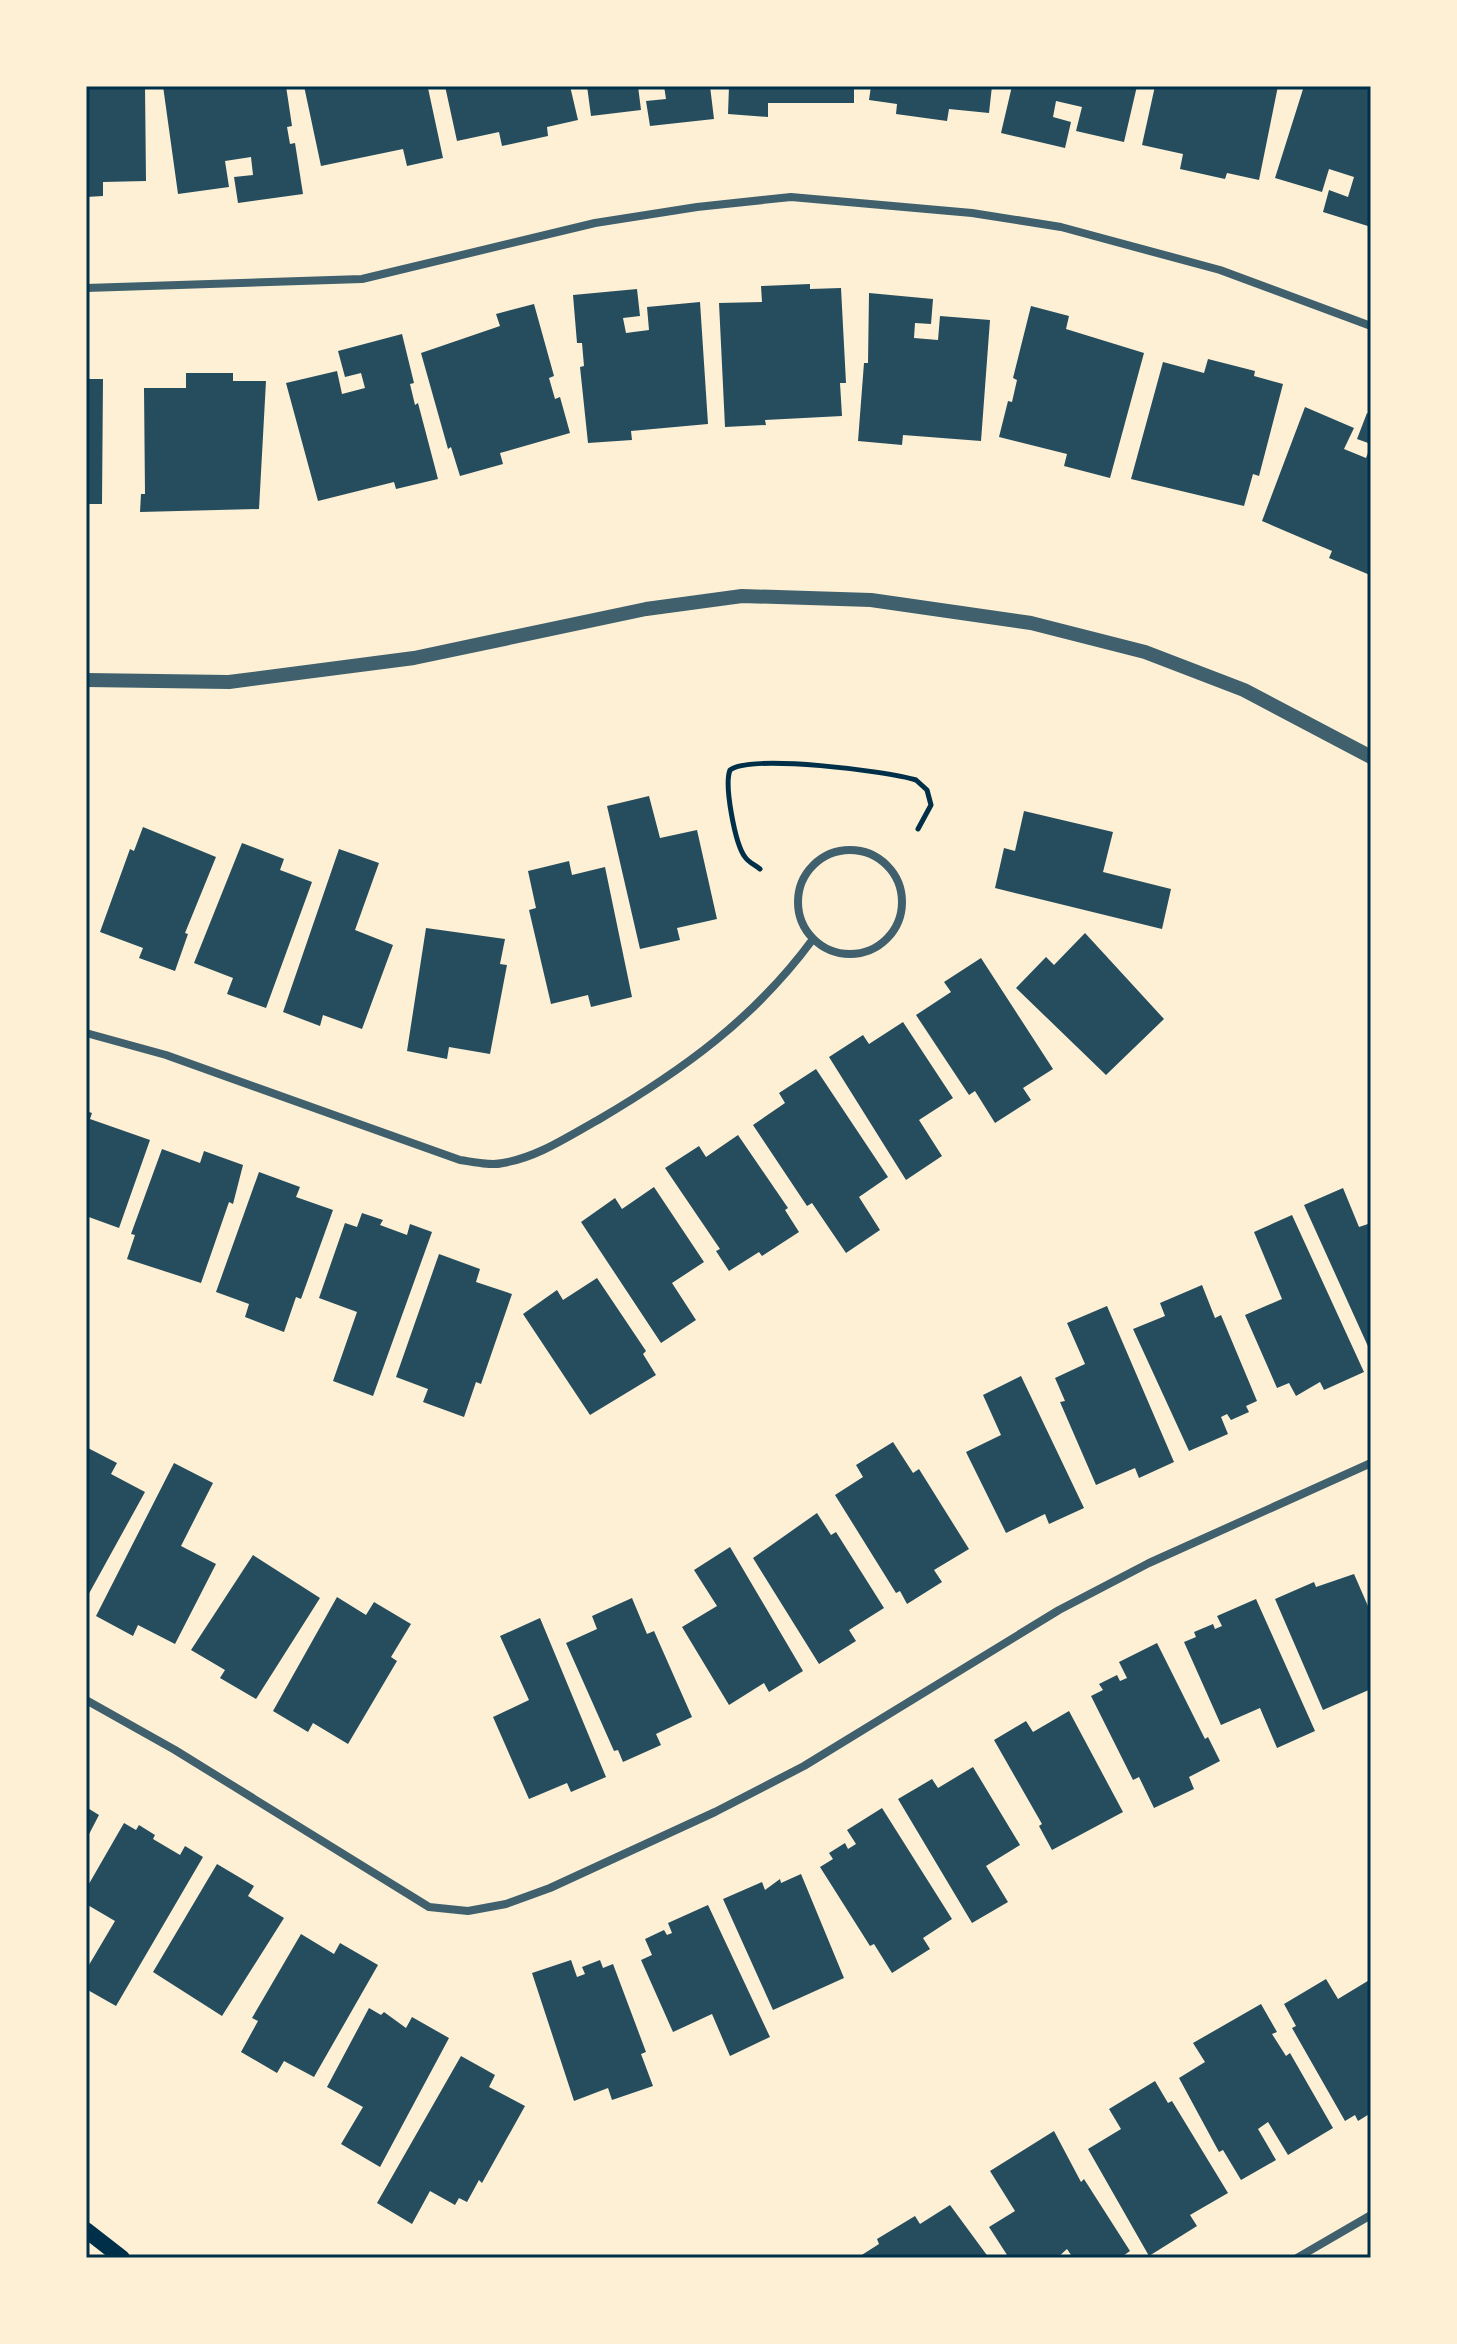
<svg xmlns="http://www.w3.org/2000/svg" width="1457" height="2344" viewBox="0 0 1457 2344" font-family="'Nunito Sans',sans-serif">
  <rect width="100%" height="100%" fill="#fdf0d5"/>
  <path fill="#264d5e" d="M86,86H145L146,181L103,182V196L86,197Z
    M163,86H286L292,126L287,127L290,144L295,143L303,194L238,203L234,177L253,175L251,157L225,161L229,187L178,194Z
    M304,86H425L428,88L443,158L407,166L403,149L321,166Z
    M445,86H570L578,120L547,127L548,136L502,146L499,132L457,141Z
    M587,86H638L641,110L591,116Z
    M664,86H710L714,119L650,126L646,101L666,99Z
    M729,86H854V103H768V117L728,114Z
    M871,86H992L989,113L949,109L947,121L896,114L897,104L869,100Z
    M1012,86H1137L1124,142L1076,131L1082,107L1056,101L1053,117L1071,122L1065,148L1001,133Z
    M1155,86H1278L1259,180L1227,173L1225,179L1180,169L1183,154L1142,145Z
    M1304,86H1371V227L1323,212L1329,190L1348,197L1354,177L1329,169L1322,192L1275,178Z
    M810,284V289L841,288L846,383H840L842,416L765,420L766,425L725,427L719,303L762,302L761,286Z
    M637,289L640,316L623,318L626,333L649,330L647,307L700,302L708,424L631,431L632,440L588,443L580,367L584,366L582,343H577L573,295Z
    M869,293L933,299L931,324L915,323L914,338L938,340L940,316L990,320L981,441L903,435L902,445L858,441L864,363H868Z
    M534,304L554,376L549,378L555,399L560,397L570,433L500,453L503,464L460,476L451,447L448,449L421,353L500,326L496,314Z
    M1031,306L1069,316L1066,329L1144,353L1110,478L1064,466L1067,454L999,437L1008,401L1012,402L1017,380L1013,378Z
    M402,334L414,383L410,384L415,405L418,403L438,479L396,489L394,482L318,501L286,383L337,371L342,394L365,388L361,373L345,377L338,351Z
    M1208,359L1255,371L1254,376L1283,384L1259,476L1253,474L1244,506L1131,479L1163,362L1204,373Z
    M186,373H233V381H266L259,509L140,512L141,494H145L144,388H186Z
    M86,379H103L102,504H86Z
    M1305,407L1354,428L1344,449L1366,458L1371,445L1370,575L1329,558L1332,551L1262,521Z
    M1367,413L1371,415V444L1357,439Z
    M649,796L660,838L697,830L717,919L677,928L680,940L640,949L607,806Z
    M1024,811L1113,832L1103,872L1171,889L1162,929L995,888L1004,848L1015,851Z
    M143,827L216,857L185,933L188,934L175,971L139,958L143,948L100,932L130,849L134,851Z
    M242,843L284,859L280,870L312,882L266,1008L227,994L233,978L194,963Z
    M339,849L379,863L355,930L393,945L362,1029L323,1015L320,1026L283,1012Z
    M569,861L572,875L605,867L632,997L591,1007L588,995L551,1004L529,910L536,908L528,871Z
    M426,928L505,939L500,964L507,965L490,1054L449,1047L447,1059L407,1051Z
    M1085,933L1164,1019L1106,1075L1016,988L1046,957L1054,965Z
    M981,958L1053,1069L1023,1088L1031,1100L995,1123L975,1091L969,1095L916,1015L951,992L944,982Z
    M903,1022L953,1098L919,1120L942,1156L906,1180L829,1057L863,1035L869,1044Z
    M816,1069L888,1177L859,1197L880,1230L846,1253L812,1203L807,1206L753,1125L785,1103L779,1093Z
    M86,1111L92,1113L90,1119L150,1140L119,1228L86,1216Z
    M738,1135L788,1208L785,1210L799,1232L762,1256L759,1252L729,1271L716,1251L720,1249L665,1168L699,1146L706,1157Z
    M162,1149L200,1163L204,1151L243,1165L233,1204L229,1202L201,1283L127,1259L135,1235L131,1234Z
    M259,1172L300,1187L296,1197L333,1210L301,1299L296,1297L284,1332L245,1317L249,1304L216,1292Z
    M654,1187L704,1262L672,1283L696,1320L661,1343L581,1222L615,1198L622,1209Z
    M1343,1188L1359,1227L1371,1223V1353L1304,1205Z
    M362,1213L383,1220L380,1225L407,1235L410,1224L432,1232L373,1396L333,1381L357,1312L319,1298L345,1223L357,1227Z
    M1292,1215L1364,1372L1324,1390L1320,1382L1296,1396L1289,1383L1277,1388L1245,1315L1282,1299L1254,1232Z
    M439,1254L480,1269L476,1282L512,1294L481,1384L476,1382L464,1417L423,1402L428,1389L396,1377Z
    M597,1278L646,1351L643,1354L656,1375L590,1415L523,1314L557,1290L563,1300Z
    M1202,1285L1215,1318L1221,1315L1257,1401L1246,1406L1249,1412L1231,1420L1227,1414L1221,1417L1228,1434L1189,1451L1133,1329L1165,1316L1160,1303Z
    M1107,1306L1174,1462L1139,1478L1135,1468L1096,1485L1060,1402L1065,1401L1055,1378L1085,1364L1067,1323Z
    M1021,1376L1084,1508L1049,1524L1045,1514L1006,1533L966,1452L1001,1435L983,1395Z
    M893,1442L913,1473L919,1469L969,1549L934,1570L942,1582L907,1604L900,1591L896,1593L835,1495L863,1477L856,1465Z
    M86,1447L117,1463L111,1474L145,1492L86,1599Z
    M174,1463L213,1483L181,1546L216,1564L175,1644L138,1625L133,1636L96,1616Z
    M817,1513L831,1535L836,1532L884,1608L849,1630L856,1641L819,1664L753,1558Z
    M730,1547L803,1671L769,1692L764,1683L729,1705L682,1627L717,1606L694,1570Z
    M253,1555L320,1598L256,1699L220,1678L225,1670L191,1650Z
    M1354,1574L1371,1613V1689L1323,1710L1275,1599L1314,1582L1316,1587Z
    M337,1597L366,1615L374,1602L411,1624L391,1657L397,1661L348,1744L313,1723L308,1732L273,1711Z
    M632,1598L647,1634L654,1631L692,1717L656,1734L661,1745L623,1762L618,1750L614,1751L566,1643L597,1629L592,1616Z
    M1256,1599L1315,1731L1277,1748L1260,1708L1221,1725L1184,1642L1196,1637L1194,1632L1213,1624L1215,1629L1222,1626L1217,1616Z
    M540,1618L606,1777L571,1792L567,1783L529,1799L493,1717L529,1700L500,1636Z
    M1157,1643L1205,1739L1208,1737L1220,1761L1189,1777L1194,1789L1154,1808L1139,1777L1133,1780L1091,1696L1103,1690L1099,1684L1117,1675L1120,1681L1127,1678L1119,1662Z
    M1069,1711L1123,1812L1052,1850L1039,1826L1042,1824L994,1740L1026,1721L1033,1732Z
    M973,1767L1020,1845L986,1866L1008,1902L972,1923L898,1799L932,1779L938,1788Z
    M86,1799L89,1801L86,1807L99,1815L86,1840Z
    M882,1808L952,1919L923,1938L930,1949L892,1973L874,1944L870,1946L820,1867L833,1859L829,1853L845,1843L848,1849L856,1844L847,1830Z
    M124,1823L136,1830L139,1825L155,1835L153,1839L180,1855L185,1846L203,1857L116,2006L86,1989V1970L115,1921L86,1904V1889Z
    M217,1864L254,1886L248,1896L284,1918L222,2016L153,1972Z
    M801,1874L844,1978L773,2010L723,1899L762,1882L765,1890L780,1879L781,1883Z
    M708,1905L770,2037L730,2056L712,2014L673,2032L641,1960L652,1955L645,1939L664,1930L667,1935L672,1933L668,1923Z
    M301,1934L334,1954L340,1943L378,1965L314,2077L284,2061L277,2073L241,2052L258,2021L252,2018Z
    M571,1960L577,1977L585,1974L582,1967L600,1960L603,1968L613,1964L646,2052L641,2054L653,2086L612,2100L608,2088L574,2101L532,1973Z
    M1326,1979L1338,1999L1371,1979V2113L1358,2121L1355,2115L1345,2121L1292,2028L1296,2026L1284,2004Z
    M1261,2004L1277,2032L1272,2034L1286,2056L1290,2053L1333,2128L1288,2155L1268,2122L1258,2129L1276,2160L1241,2180L1223,2150L1219,2152L1179,2078L1205,2062L1193,2043Z
    M369,2008L381,2015L384,2012L406,2028L412,2017L449,2038L380,2167L341,2144L363,2107L327,2087Z
    M461,2056L495,2075L489,2087L525,2106L482,2183L479,2180L467,2202L459,2198L455,2205L430,2191L412,2224L377,2203Z
    M1155,2081L1168,2103L1172,2101L1228,2193L1190,2215L1197,2226L1149,2256L1088,2149L1121,2129L1109,2109Z
    M1054,2131L1081,2182L1084,2179L1130,2251L1120,2258H1073L1067,2249L1057,2258H1009L989,2227L1015,2211L990,2171Z
    M950,2205L989,2258H857L879,2244L877,2239L915,2216L920,2224Z"/>
  <g fill="none" stroke-linecap="round" stroke-linejoin="round">
    <path stroke="#003049" stroke-width="5" d="M760,869C755,865 748,862 745,857C735,844 724,785 730,770C752,754 887,771 916,780L927,790L931,805L918,829"/>
    <path stroke="#3f606c" stroke-width="8" d="M86,288L362,279L595,223L697,207L791,197L972,213L1061,227L1220,270L1371,326
      M798 902a52 52 0 1 1 104 0a52 52 0 1 1-104 0Z
      M86,1033L166,1055L460,1160C474,1162 490,1166 503,1163C538,1157 567,1137 598,1120C683,1070 754,1019 813,939
      M86,1700L175,1750L429,1907L468,1911L506,1904L550,1888L715,1812L804,1766L1059,1610L1149,1563L1371,1463
      M1297,2258L1371,2215"/>
    <path stroke="#3f606c" stroke-width="14" d="M86,680L229,682L414,658L646,609L742,596L871,600L1031,623L1145,652L1244,690L1371,757"/>
    <path stroke="#003049" stroke-width="16" d="M86,2230L122,2258"/>
  </g>
  <rect width="1457" height="2344" fill="none" stroke="#fdf0d5" stroke-width="176"/>
  <rect x="88" y="88" width="1281" height="2168" fill="none" stroke="#003049" stroke-width="3"/>
</svg>
